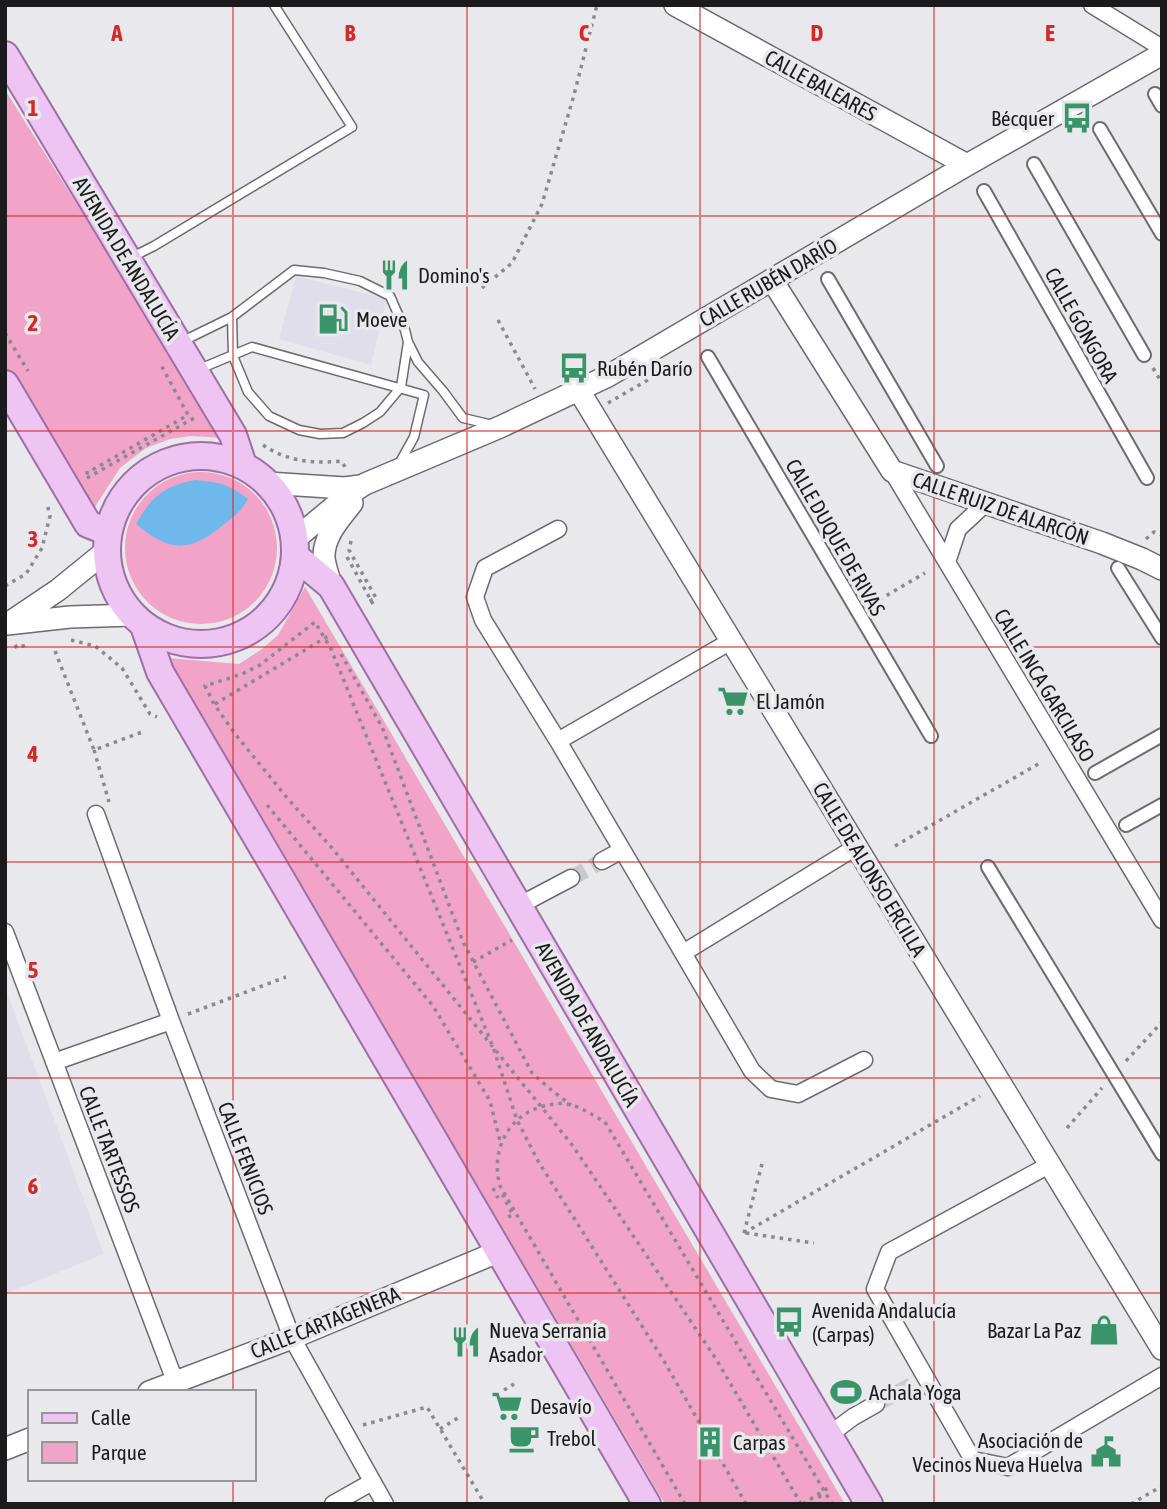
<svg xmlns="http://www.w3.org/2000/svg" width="1167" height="1509" viewBox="0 0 1167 1509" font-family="'Asap Condensed',sans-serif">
  <rect width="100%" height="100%" fill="#e9e8ed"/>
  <path fill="#e1deeb" d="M296,276L387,299L371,365L279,339Z
    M5,987L104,1254L5,1294Z"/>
  <path fill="#f1a4c8" d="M5,90L224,438L190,436L170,439L146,448L120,468L91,513L5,367Z
    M125 548a76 76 0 1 1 152 0a76 76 0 1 1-152 0Z
    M305,587L845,1504H665L168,658L239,664L262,649L278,635Z"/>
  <path fill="#6fb8ec" d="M195,480C219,482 229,484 248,499C242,511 232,518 222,526C188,554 168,551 136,524C153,495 163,487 195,480Z"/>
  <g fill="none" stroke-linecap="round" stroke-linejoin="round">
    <path stroke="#cac9ce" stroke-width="16" stroke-dasharray="16 8" stroke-linecap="butt" d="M571,878L602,861
      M876,1404L912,1385"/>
    <g stroke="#6c6b6f" stroke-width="11">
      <path id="service" d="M130,258L154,246L352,127L274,5
        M232,317L233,356L248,392L269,416L299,430L320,434L343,433L363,423L380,412L401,387L408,342
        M181,342L232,317L294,270L324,273L360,281L390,296L405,330L408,342L418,362L443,391L463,418L493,425
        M197,370L252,347L424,395L414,437L399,464"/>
    </g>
    <g stroke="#6c6b6f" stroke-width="16">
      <path id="pedestrian" d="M1155,94L1162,106
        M1100,129L1162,234
        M1034,164L1144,355
        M984,191L1147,478
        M828,279L937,466
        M708,357L931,736
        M1118,568L1162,638
        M1095,773L1162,735
        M1126,825L1162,805
        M988,867L1162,1154"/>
    </g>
    <g stroke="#6c6b6f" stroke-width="19">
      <path id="minor" d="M1092,5L1162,48
        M892,471L1162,920
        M558,529L485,568L475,597L483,620L558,741
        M947,562L958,529L987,502
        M731,641L558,741L683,953L856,847
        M96,814L171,1021L292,1338L385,1504
        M602,861L622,850
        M518,906L571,878
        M5,932L175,1381
        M683,953L752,1071L771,1089L798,1094L864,1060
        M54,1062L171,1021
        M1049,1165L889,1252L875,1289L973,1460L1008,1467L1162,1376
        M829,1435L853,1417L876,1404
        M333,1504L372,1482"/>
    </g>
    <g stroke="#6c6b6f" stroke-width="24">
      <path id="tertiary" d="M675,5L967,165
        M772,280L892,471L1102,543L1142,559L1162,569
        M578,389L1162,1349
        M267,483L345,488L360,486
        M294,540L348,495L365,484L500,427L608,376L967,165L1162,54
        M331,586C329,577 325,567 324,558C323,536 340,519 352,503
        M9,623L58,590L106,551
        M7,624L70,617L132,615
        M149,1392L292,1338L500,1251
        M5,1449L30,1439"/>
    </g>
    <g stroke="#9d6fa3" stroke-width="30">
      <path id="primary" d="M5,55L233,435L243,465
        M5,384L88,524L108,532
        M107 550a94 94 0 1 1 188 0a94 94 0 1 1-188 0Z
        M295,556L331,586L869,1504
        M144,626L160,672L647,1504"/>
    </g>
    <path stroke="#8a898d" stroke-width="3.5" stroke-dasharray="3.5 5" stroke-linecap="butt" d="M482,288L512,263L542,204L574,95L597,5
      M498,320L535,389
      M5,333L28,371
      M1153,368L1162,383
      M608,403L653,377
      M263,445C286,461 314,464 341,461L346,468
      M87,471V473L188,415L161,365
      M87,478L196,417
      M1146,539L1154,532L1162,535
      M351,541L349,550L376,598L368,602
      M347,557L373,604
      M5,586L26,574L42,548L50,516L47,504
      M872,604L925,573
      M71,640L95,646L122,668L150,714L157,717
      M15,645L17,648L29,644
      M55,651L94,750L145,731
      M341,654L382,727L463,942L532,1073L550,1089L571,1105
      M215,704L330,635
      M94,750L109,802
      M267,805L433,1006L490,1101L500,1141
      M895,846L1040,763
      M473,962L512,940
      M188,1014L286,977
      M1126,1061L1162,1022
      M1067,1128L1102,1088
      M493,1188L498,1198
      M505,1195L503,1196L513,1215L508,1217
      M744,1233L980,1096
      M744,1233L762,1164
      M746,1233L814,1243
      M504,1390L514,1384
      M363,1425L427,1407L485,1504
      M440,1429L461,1416
      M819,1495L823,1504
      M685,1504L500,1186C490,1151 508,1115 544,1106C553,1104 562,1102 571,1105C583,1108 594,1116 605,1122L832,1504
      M746,1504L664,1361L538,1161L517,1120L493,1047L331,649L315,622L260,665L242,674L205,686L214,704L236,735L288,799L332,848L573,1146L716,1359L801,1504
      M803,1504L831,1486
      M1131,1504L1162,1486"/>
    <use href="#service" stroke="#fff" stroke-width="8"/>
    <use href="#pedestrian" stroke="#fff" stroke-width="12"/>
    <use href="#minor" stroke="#fff" stroke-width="16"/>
    <use href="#tertiary" stroke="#fff" stroke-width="21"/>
    <use href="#primary" stroke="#eec4f3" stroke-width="26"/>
  </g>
  <path fill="none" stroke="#d62828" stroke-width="2" stroke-opacity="0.55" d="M233,5V1392M467,5V1504M700,5V1504M934,5V1504M5,216H1162M5,431H1162M5,647H1162M5,862H1162M5,1078H1162M5,1293H1162M233,1479V1504"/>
  <defs>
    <g id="bus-bare" transform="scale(2.415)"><path d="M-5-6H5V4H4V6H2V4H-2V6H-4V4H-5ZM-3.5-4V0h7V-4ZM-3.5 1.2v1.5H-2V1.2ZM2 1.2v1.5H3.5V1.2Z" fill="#3a9469" stroke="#e9e8ed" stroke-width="2.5" paint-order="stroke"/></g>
    <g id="restaurant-bare" transform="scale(2.415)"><path d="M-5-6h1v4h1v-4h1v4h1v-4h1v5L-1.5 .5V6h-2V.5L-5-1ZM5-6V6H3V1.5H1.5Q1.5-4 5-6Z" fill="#3a9469" stroke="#e9e8ed" stroke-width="2.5" paint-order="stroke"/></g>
    <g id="fuel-bare" transform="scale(2.415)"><path d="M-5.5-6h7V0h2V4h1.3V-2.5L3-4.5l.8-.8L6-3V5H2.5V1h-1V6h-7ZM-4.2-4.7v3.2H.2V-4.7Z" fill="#3a9469" stroke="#e9e8ed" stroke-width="2.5" paint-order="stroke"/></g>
    <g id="supermarket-bare" transform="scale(2.415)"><path d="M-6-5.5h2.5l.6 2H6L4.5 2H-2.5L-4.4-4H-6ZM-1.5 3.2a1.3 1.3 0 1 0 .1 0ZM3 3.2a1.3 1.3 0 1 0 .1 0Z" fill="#3a9469" stroke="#e9e8ed" stroke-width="2.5" paint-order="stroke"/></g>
    <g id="shop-bare" transform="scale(2.415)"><path d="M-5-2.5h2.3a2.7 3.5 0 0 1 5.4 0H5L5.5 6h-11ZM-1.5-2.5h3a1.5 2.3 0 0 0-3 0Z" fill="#3a9469" stroke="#e9e8ed" stroke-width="2.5" paint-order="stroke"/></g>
    <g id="stadium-bare" transform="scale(2.415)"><path d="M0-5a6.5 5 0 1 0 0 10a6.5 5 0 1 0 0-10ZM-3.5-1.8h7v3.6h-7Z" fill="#3a9469" stroke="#e9e8ed" stroke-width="2.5" paint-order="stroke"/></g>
    <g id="cafe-bare" transform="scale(2.415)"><path d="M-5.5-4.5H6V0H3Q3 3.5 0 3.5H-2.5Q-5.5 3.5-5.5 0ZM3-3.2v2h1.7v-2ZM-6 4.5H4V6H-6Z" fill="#3a9469" stroke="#e9e8ed" stroke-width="2.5" paint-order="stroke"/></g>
    <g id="building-bare" transform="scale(2.415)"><path d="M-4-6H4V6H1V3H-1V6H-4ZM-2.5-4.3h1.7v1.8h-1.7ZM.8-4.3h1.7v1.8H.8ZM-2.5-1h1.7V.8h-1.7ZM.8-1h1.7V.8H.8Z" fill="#3a9469" stroke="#e9e8ed" stroke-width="2.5" paint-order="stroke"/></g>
    <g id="civic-bare" transform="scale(2.415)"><path d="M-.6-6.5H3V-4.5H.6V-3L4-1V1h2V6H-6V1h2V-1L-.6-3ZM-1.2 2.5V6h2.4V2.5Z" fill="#3a9469" stroke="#e9e8ed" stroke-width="2.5" paint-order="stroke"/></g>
  </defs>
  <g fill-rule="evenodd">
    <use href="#bus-bare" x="1077" y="118"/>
    <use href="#restaurant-bare" x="395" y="275"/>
    <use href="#fuel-bare" x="333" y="319"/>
    <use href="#bus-bare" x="574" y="368"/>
    <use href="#supermarket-bare" x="733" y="701"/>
    <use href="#bus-bare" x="789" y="1322"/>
    <use href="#shop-bare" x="1104" y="1330"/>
    <use href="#restaurant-bare" x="466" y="1342"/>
    <use href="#stadium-bare" x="846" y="1392"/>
    <use href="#supermarket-bare" x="507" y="1406"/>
    <use href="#cafe-bare" x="524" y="1438"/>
    <use href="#building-bare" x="710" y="1442"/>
    <use href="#civic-bare" x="1106" y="1452"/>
  </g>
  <g text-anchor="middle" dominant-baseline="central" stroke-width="7" stroke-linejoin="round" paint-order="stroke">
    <g font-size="21" fill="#1b1a1c" stroke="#e9e8ed">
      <text transform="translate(821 85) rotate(29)">CALLE BALEARES</text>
      <text transform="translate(127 258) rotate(59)">AVENIDA DE ANDALUCÍA</text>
      <text transform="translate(768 282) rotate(-30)">CALLE RUBÉN DARÍO</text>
      <text transform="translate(1082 325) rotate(61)">CALLE GÓNGORA</text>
      <text transform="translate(1001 508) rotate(19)">CALLE RUIZ DE ALARCÓN</text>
      <text transform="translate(836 537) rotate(60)">CALLE DUQUE DE RIVAS</text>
      <text transform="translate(1045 685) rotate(59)">CALLE INCA GARCILASO</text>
      <text transform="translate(870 869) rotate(59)">CALLE DE ALONSO ERCILLA</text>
      <text transform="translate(588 1024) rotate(60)">AVENIDA DE ANDALUCÍA</text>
      <text transform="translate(110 1149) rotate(69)">CALLE TARTESSOS</text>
      <text transform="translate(246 1158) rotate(69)">CALLE FENICIOS</text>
      <text transform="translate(325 1322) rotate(-22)">CALLE CARTAGENERA</text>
    </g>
    <g font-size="21" fill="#1b1a1c" stroke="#e9e8ed" text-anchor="start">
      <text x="1054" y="118" text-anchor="end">Bécquer</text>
      <text x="418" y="275">Domino's</text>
      <text x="356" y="319">Moeve</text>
      <text x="597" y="368">Rubén Darío</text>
      <text x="756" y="701">El Jamón</text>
      <text x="812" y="1310">Avenida Andalucía<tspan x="812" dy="24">(Carpas)</tspan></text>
      <text x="489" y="1330">Nueva Serranía<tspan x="489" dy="24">Asador</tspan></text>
      <text x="1081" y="1330" text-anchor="end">Bazar La Paz</text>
      <text x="869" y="1392">Achala Yoga</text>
      <text x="530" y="1406">Desavío</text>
      <text x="547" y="1438">Trebol</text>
      <text x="1083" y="1440" text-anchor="end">Asociación de<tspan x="1083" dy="24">Vecinos Nueva Huelva</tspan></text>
      <text x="733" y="1442">Carpas</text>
    </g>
  </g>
  <g font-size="23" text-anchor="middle" font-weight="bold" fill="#d62828" stroke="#e9e8ed" stroke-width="7" stroke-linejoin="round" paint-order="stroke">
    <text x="117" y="41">A</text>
    <text x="350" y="41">B</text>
    <text x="584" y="41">C</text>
    <text x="817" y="41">D</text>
    <text x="1050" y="41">E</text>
    <text x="33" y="116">1</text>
    <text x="33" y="331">2</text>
    <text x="33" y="547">3</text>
    <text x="33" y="762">4</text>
    <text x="33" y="978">5</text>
    <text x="33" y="1194">6</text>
  </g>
  <rect width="1167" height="1509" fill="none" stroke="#1b1a1c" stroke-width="14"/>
  <rect x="28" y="1390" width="228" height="91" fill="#e9e8ed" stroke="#979699" stroke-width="2"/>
  <rect x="42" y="1413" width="35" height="10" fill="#eec4f3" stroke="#979699" stroke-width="2"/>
  <text x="91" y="1425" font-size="21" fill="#1b1a1c">Calle</text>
  <rect x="42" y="1442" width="35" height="21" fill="#f1a4c8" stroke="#979699" stroke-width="2"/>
  <text x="91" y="1460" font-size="21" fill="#1b1a1c">Parque</text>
</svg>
